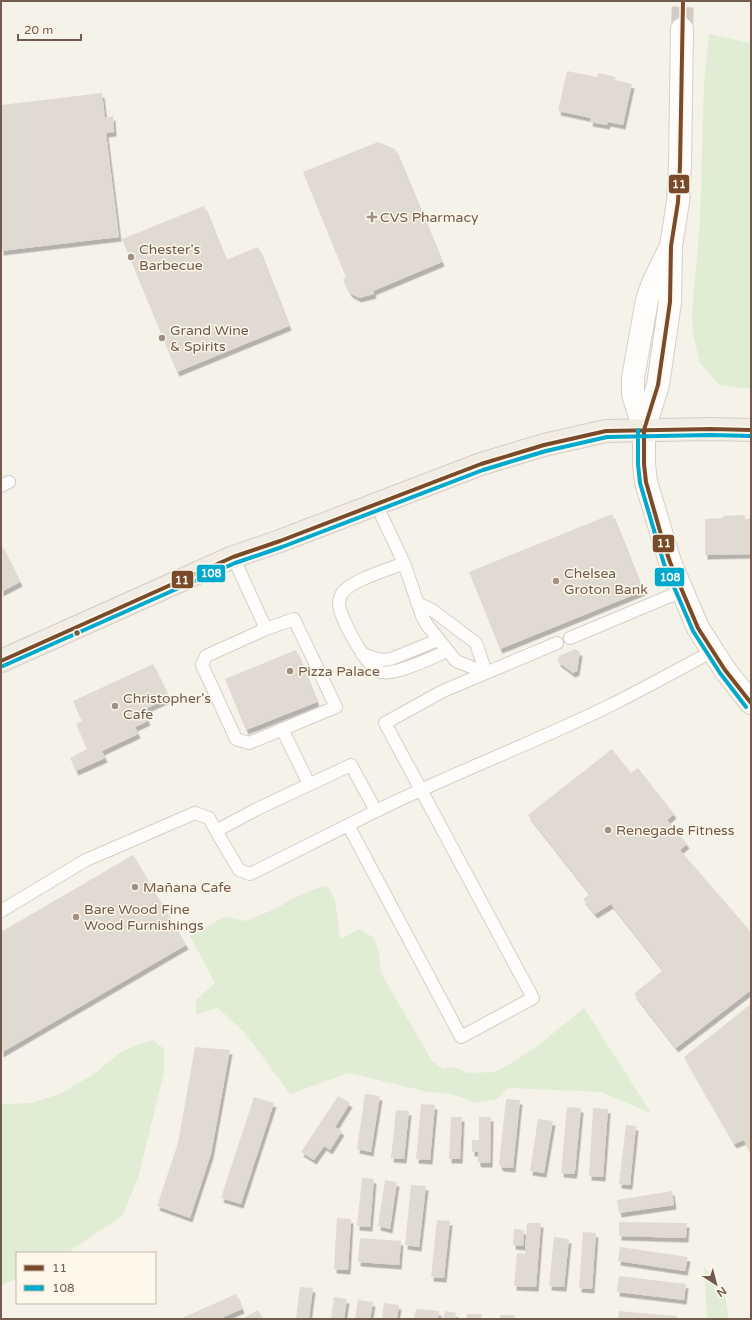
<svg xmlns="http://www.w3.org/2000/svg" width="752" height="1320" viewBox="0 0 752 1320" font-family="'Varela Round',sans-serif">
  <defs>
    <filter id="shadow"><feDropShadow dx="2.5" dy="4.5" stdDeviation="0" flood-color="#0004"/></filter>
  </defs>
  <rect width="100%" height="100%" fill="#f5f2ea"/>
  <path fill="#e1ecd5" d="M709,34L751,43V389L719,385L700,363L693,334L692,312L700,223L704,85Z
    M327,886L335,899L340,939L360,929L374,938L379,953L381,973L432,1061L443,1069L454,1067L468,1073L495,1072L518,1059L545,1040L584,1008L651,1113L601,1092L508,1088L497,1099L475,1103L452,1094L428,1092L349,1073L290,1094L245,1033L218,1008L196,1014V1000L215,983L190,936L224,917L245,921L275,909L294,898L314,889Z
    M153,1040L164,1049V1072L138,1178L122,1216L67,1253H17V1279L2,1285L1,1292V1102L4,1104L31,1103L60,1094L94,1074L121,1052L139,1044Z
    M704,1266L725,1295L729,1319H707Z"/>
  <path fill="#e1dad2" filter="url(#shadow)" d="M567,71L597,77L598,73L616,77L615,80L632,84L623,125L608,122L607,125L590,122L591,118L558,111Z
    M102,93L105,118L113,116L114,132L106,133L119,237L1,251V105Z
    M378,142L395,149L442,262L373,291L374,294L359,298L350,293L345,285L343,279L346,277L303,172Z
    M204,206L226,260L258,247L289,326L177,372L122,239Z
    M612,514L643,591L500,649L469,572Z
    M745,515V519L751,518V554L705,555V519L723,518V516Z
    M1,544L20,582L1,592Z
    M575,649L580,652L577,671L573,673L558,662L559,656Z
    M296,650L317,702L246,730L225,679Z
    M153,664L169,698L143,710L148,721L135,727L138,734L102,751L105,758L76,771L70,758L87,749L76,724L82,721L73,701Z
    M612,749L631,773L638,768L674,814L667,820L687,844L680,850L751,932V990L676,1048L634,994L663,970L611,904L595,914L583,899L590,894L528,815Z
    M133,855L186,945L1,1053V932Z
    M751,1004V1153L749,1151L744,1140L734,1144L684,1057Z
    M195,1047L230,1050L211,1154L190,1218L157,1206L178,1143Z
    M365,1094L380,1096L371,1152L357,1149Z
    M338,1096L350,1103L335,1127L342,1131L330,1150L324,1146L314,1160L301,1152Z
    M254,1097L274,1103L241,1204L221,1198Z
    M506,1099L520,1100L513,1168L501,1167L499,1164Z
    M421,1104L435,1105L430,1160L416,1159Z
    M567,1107L581,1108L575,1171L574,1174L561,1173Z
    M593,1108L608,1109L603,1177L589,1176Z
    M396,1110L409,1111L404,1159L391,1158Z
    M451,1117H462L460,1159H449Z
    M479,1117H491L490,1163H480L478,1162V1152H472V1140H479Z
    M538,1119L553,1121L544,1173L530,1171Z
    M626,1125L636,1126L630,1185L619,1184Z
    M362,1178L374,1179L370,1227L357,1226Z
    M385,1180L397,1182L390,1229L378,1226Z
    M411,1185L426,1186L419,1247L405,1245Z
    M672,1191L674,1205L619,1213L617,1200Z
    M337,1218L351,1219L348,1270L334,1269Z
    M437,1220L450,1221L444,1278L431,1277Z
    M619,1222L687,1223L686,1238L619,1236Z
    M527,1223H541L536,1287L514,1286L517,1253L525,1254Z
    M514,1229L524,1230L523,1246L513,1245Z
    M583,1232L596,1233L592,1289L579,1288Z
    M554,1237L569,1239L564,1287L549,1286Z
    M360,1238L401,1241L399,1265L358,1262Z
    M620,1247L688,1257L685,1271L618,1261Z
    M619,1276L686,1284L684,1300L617,1292Z
    M300,1287L313,1288L309,1319H296Z
    M236,1294L242,1309L219,1319H180Z
    M334,1297L347,1299L344,1319H331Z
    M358,1300L373,1302L370,1319H355Z
    M384,1303L399,1305L397,1319H382Z
    M416,1309L439,1311L438,1319H414Z
    M258,1310L263,1319H242Z
    M445,1311L456,1313L455,1319H443Z
    M619,1311L677,1316V1319H618Z
    M467,1314H482L481,1319H467Z
    M500,1315H515L514,1319H500Z"/>
  <g fill="none" stroke-linecap="round" stroke-linejoin="round">
    <path stroke="#d4ccc2" stroke-width="22" stroke-dasharray="22 11" stroke-linecap="butt" d="M682,29L683,1"/>
    <g stroke="#d4cfc8" stroke-width="14">
      <path id="service" d="M1,486L9,482
        M376,504L404,563L422,616L427,625L456,661L486,673
        M233,557L266,629
        M404,563C388,570 354,579 343,592C341,594 339,600 339,603C339,617 367,668 381,672C395,676 433,657 447,651
        M417,603L432,610L476,643L486,673
        M294,619L336,707L249,743L236,739L202,665L206,656L266,629Z
        M570,638L682,591
        M362,654L381,660L391,659L438,640
        M282,729L309,784
        M348,825L461,1037L533,998L385,723L443,691L557,643
        M216,831L239,870L250,874L376,811
        M1,911L86,860L195,813L209,818L216,831L257,809L351,765L376,811C453,773 534,743 611,705C645,688 679,669 713,651"/>
    </g>
    <g stroke="#d4cfc8" stroke-width="24">
      <path id="minor" d="M644,430V464L646,482L670,562L698,628L725,670L751,703"/>
    </g>
    <g stroke="#d4cfc8" stroke-width="24">
      <path id="tertiary" d="M644,430L658,385L670,302L671,246L678,202L680,166L682,29
        M644,430L633,394V378L647,300L653,283L668,252"/>
    </g>
    <g stroke="#d4cdc6" stroke-width="24">
      <path id="primary" d="M1,661L233,557L280,541L481,464L544,445L606,431L711,429L751,430"/>
    </g>
    <use href="#service" stroke="#fefdfc" stroke-width="12"/>
    <use href="#minor" stroke="#fefdfc" stroke-width="22"/>
    <use href="#tertiary" stroke="#fefdfc" stroke-width="22"/>
    <use href="#primary" stroke="#f1ede5" stroke-width="22"/>
    <g stroke="#fef7ea" stroke-width="7">
      <path id="bus-1" d="M683,1L680,166L678,202L671,246L670,302L658,385L644,430V464L646,482L662,538L670,562L698,628L725,670L751,703
        M1,661L233,557L280,541L481,464L544,445L606,431L711,429L751,430"/>
    </g>
    <g stroke="#fef7ea" stroke-width="7">
      <path id="bus-2" d="M638,430V464L640,483L664,564L693,631L720,673L746,707
        M3,666L235,563L282,547L483,470L546,451L607,437L711,435L751,436"/>
    </g>
    <use href="#bus-1" stroke="#7a4b2a" stroke-width="4"/>
    <use href="#bus-2" stroke="#00a9ce" stroke-width="4"/>
  </g>
  <g fill="#9f9083" stroke="#fef7ea" stroke-width="1.5">
    <path d="M370 211h4v4h4v4h-4v4h-4v-4h-4v-4h4z"/>
    <circle cx="131" cy="257" r="4"/>
    <circle cx="162" cy="338" r="4"/>
    <circle cx="556" cy="581" r="4"/>
    <circle cx="290" cy="671" r="4"/>
    <circle cx="115" cy="706" r="4"/>
    <circle cx="608" cy="830" r="4"/>
    <circle cx="135" cy="887" r="4"/>
    <circle cx="76" cy="917" r="4"/>
  </g>
  <circle fill="#715b4c" stroke="#fef7ea" stroke-width="1.5" cx="77" cy="633" r="3.5"/>
  <g text-anchor="middle" dominant-baseline="central" stroke-width="3" stroke-linejoin="round" paint-order="stroke">
    <g font-size="14" fill="#715b4c" stroke="#fef7ea" text-anchor="start">
      <text x="380" y="217">CVS Pharmacy</text>
      <text x="139" y="249">Chester's<tspan x="139" dy="16">Barbecue</tspan></text>
      <text x="170" y="330">Grand Wine<tspan x="170" dy="16">&amp; Spirits</tspan></text>
      <text x="564" y="573">Chelsea<tspan x="564" dy="16">Groton Bank</tspan></text>
      <text x="298" y="671">Pizza Palace</text>
      <text x="123" y="698">Christopher's<tspan x="123" dy="16">Cafe</tspan></text>
      <text x="616" y="830">Renegade Fitness</text>
      <text x="143" y="887">Mañana Cafe</text>
      <text x="84" y="909">Bare Wood Fine<tspan x="84" dy="16">Wood Furnishings</tspan></text>
    </g>
  </g>
  <g stroke="#fef7ea" stroke-width="1.5">
    <rect x="668" y="174" width="22" height="20" rx="4" fill="#7a4b2a"/>
    <rect x="652" y="534" width="23" height="19" rx="4" fill="#7a4b2a"/>
    <rect x="196" y="564" width="30" height="19" rx="4" fill="#00a9ce"/>
    <rect x="654" y="567" width="31" height="20" rx="4" fill="#00a9ce"/>
    <rect x="171" y="570" width="23" height="19" rx="4" fill="#7a4b2a"/>
  </g>
  <g font-size="11" text-anchor="middle" font-weight="bold" fill="#fff">
    <text x="679" y="188">11</text>
    <text x="664" y="547">11</text>
    <text x="211" y="577">108</text>
    <text x="670" y="581">108</text>
    <text x="182" y="584">11</text>
  </g>
  <rect width="752" height="1320" fill="none" stroke="#715b4c" stroke-width="4"/>
  <rect x="16" y="1252" width="140" height="52" fill="#fef7ea" stroke="#c6b9ab"/>
  <rect x="24" y="1265" width="20" height="6" fill="#7a4b2a" stroke="#c6b9ab"/>
  <text x="52" y="1272" font-size="12" fill="#715b4c">11</text>
  <rect x="24" y="1285" width="20" height="6" fill="#00a9ce" stroke="#c6b9ab"/>
  <text x="52" y="1292" font-size="12" fill="#715b4c">108</text>
  <g transform="translate(716 1284) rotate(144)" stroke="#fef7ea" stroke-width="3" paint-order="stroke">
  <path d="M0-3L7 15L0 10L-7 15Z" fill="#715b4c"/>
  <text y="-6" font-size="11" font-weight="bold" text-anchor="middle" fill="#715b4c">N</text>
  </g>
  <path d="M18 34v6h63v-6" fill="none" stroke="#715b4c" stroke-width="2"/>
  <text x="24" y="34" font-size="12" fill="#715b4c" stroke="#fef7ea" stroke-width="3" paint-order="stroke">20 m</text>
</svg>
